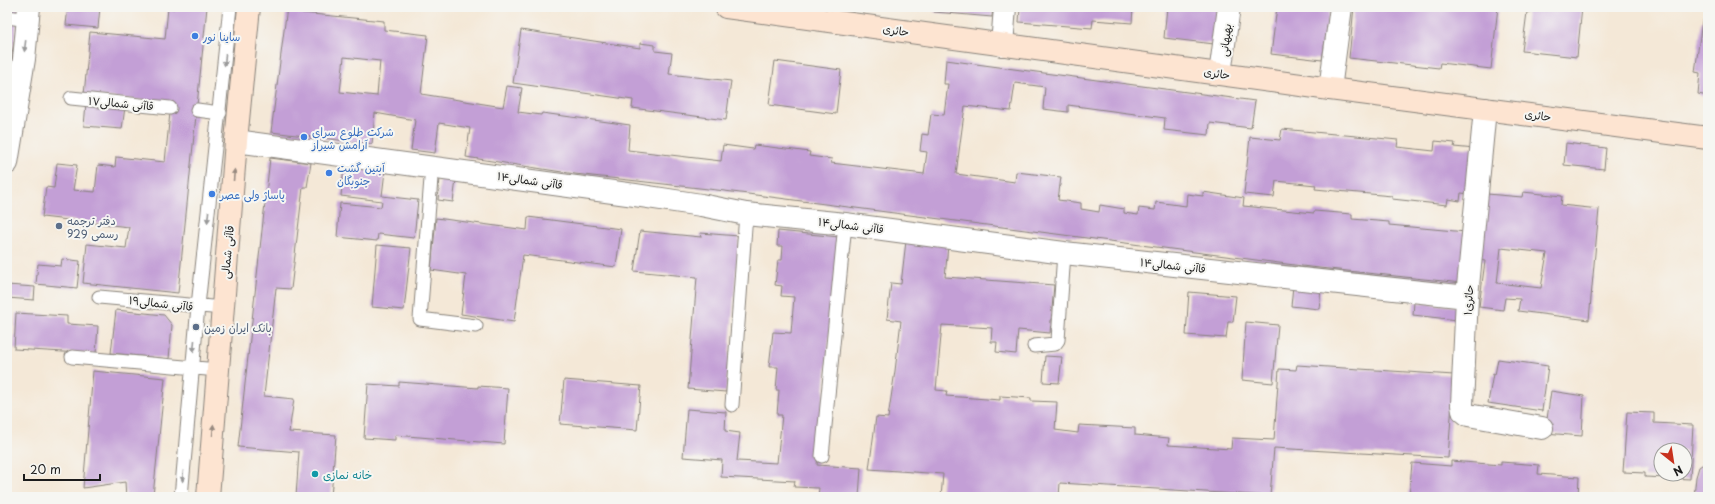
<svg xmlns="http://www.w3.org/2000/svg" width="1715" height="504" viewBox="0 0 1715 504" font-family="'Playpen Sans','Playpen Sans Arabic',sans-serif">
  <rect width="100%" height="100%" fill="#f6f6f2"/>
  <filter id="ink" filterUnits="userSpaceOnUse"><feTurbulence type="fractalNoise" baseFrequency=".025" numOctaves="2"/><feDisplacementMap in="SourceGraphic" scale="8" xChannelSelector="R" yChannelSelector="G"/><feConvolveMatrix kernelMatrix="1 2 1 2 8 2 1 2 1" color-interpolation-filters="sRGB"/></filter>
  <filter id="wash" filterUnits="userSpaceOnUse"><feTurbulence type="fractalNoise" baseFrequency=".012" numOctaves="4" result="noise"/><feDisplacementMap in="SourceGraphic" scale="16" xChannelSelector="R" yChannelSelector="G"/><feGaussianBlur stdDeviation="0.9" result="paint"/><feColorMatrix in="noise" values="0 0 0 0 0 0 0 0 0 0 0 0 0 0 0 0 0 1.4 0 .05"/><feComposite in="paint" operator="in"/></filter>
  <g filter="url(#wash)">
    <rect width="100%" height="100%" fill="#f4e8d7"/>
    <g id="blocks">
      <path fill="#c39fd6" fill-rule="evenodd" d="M7,7H18V14L7,12Z
        M68,7H100L98,28L66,25Z
        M174,7H207L178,293L83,283L87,244L126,248L129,227L42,217L46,187L54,188L57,163L77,165L73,190L95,192L98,165L115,167L116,157L165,162L171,103L84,95L90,32L165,39L168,8L174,9Z
        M287,7H303L302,13L384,21V30L428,35L421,94L503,107L507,86L522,88L518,112L541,115L542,113L630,125L628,150L721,161L723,145L753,149L754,145L810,152L809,156L832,159L831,163L924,174L927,152L920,151L922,134L928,135L931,114L944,115L948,84H944L946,60L1255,101L1251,128L1210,123L1209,135L1164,130L1165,118L1068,105V112L1043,109L1045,87L1015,83L1011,111L965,106L956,174L1015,182L1016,172L1061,177L1058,200L1081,203V209L1099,212L1100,205L1124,209V213L1138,215L1139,208L1155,210L1156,202L1186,206L1187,194L1203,196V192L1244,198L1243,206L1314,213V211L1352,214V219L1389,222V225L1466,232L1462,283L1310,267L717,190L575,174L466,157L470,128L439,123L435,153L411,150L415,120L375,113L372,144L271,132ZM344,57L380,61L377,96L340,92Z
        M935,7H993L992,17L934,12Z
        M1020,7H1133L1132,23L1093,20L1092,28L1019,22Z
        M1167,7H1218L1214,44L1164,38Z
        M1277,7H1330L1322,60L1271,54Z
        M1354,7H1498L1491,69L1440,63L1439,68L1349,58Z
        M1532,7H1582L1577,57L1522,51L1527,12H1531Z
        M1702,21L1708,22V96L1698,94L1700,73L1695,72Z
        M7,22L17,24L8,79H7Z
        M521,30L640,48V43L655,45V51L672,53L669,74L731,81L726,120L632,108L633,100L513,83Z
        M775,61L841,70L836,114L769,105Z
        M86,103L125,107L122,129L84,126Z
        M1282,129L1398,140L1397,147L1434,151L1435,141L1455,143L1454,147L1475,149L1471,194L1461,193L1460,201L1448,199L1447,205L1392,199V196L1315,189L1316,185L1276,181L1274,197L1244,194L1250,137L1280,140Z
        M1566,143L1606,148L1604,169L1564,165Z
        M270,158L311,163L307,187H303L291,289L276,288L264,396L294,399L289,432L336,435L331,497H296L299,452L238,447Z
        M344,166L385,171L382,196L418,200L414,238L378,234L377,241L337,237L340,203L381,207L382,201L341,196Z
        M440,178L456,180L453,202L438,200Z
        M1523,192L1562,196L1561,205L1599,209L1589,320L1518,311L1520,299L1505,298L1503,310L1479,307L1485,261L1480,260L1487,194L1522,197ZM1501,248L1547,253L1541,288L1497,283Z
        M528,217L621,229L616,267L523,255L514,322L461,314L466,275L431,270L436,218L527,230Z
        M640,231L701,237L700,233L739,236L726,392L688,389L697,277L634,271Z
        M778,231L839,237L817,465L861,468L859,497H818L819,488L794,487L795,481L721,477L722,460L683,457L687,409L726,412L725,431L740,433L737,461L777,463L782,415H777L779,390H776L778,367H769L773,332L791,333L794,297L781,296L782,286L775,285L778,260H782L783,246H777Z
        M906,241L948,246L945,277L1054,285L1050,333L1018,330L1016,354L996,352L997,342H991L992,328L942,325L936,390L947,391L946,396L1000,400V396L1031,398V401L1057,402L1055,430L1078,433L1079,425L1135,428V435L1169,438L1168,445L1231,449L1232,438L1274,440L1279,369L1296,370L1297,365L1454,375L1448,458L1274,448L1270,496L1060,483L1059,497H941L943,474L869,469L876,417L888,418L895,371L901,321L887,319L891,283L901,284Z
        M377,245L411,248L404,310L372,307Z
        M62,259L80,261L77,288L36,284L38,264L61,266Z
        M7,285L35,287L34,300L7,298Z
        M1293,286L1321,289L1319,309L1291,306Z
        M1189,292L1236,296L1233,322H1228L1226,338L1186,335Z
        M1414,302L1459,307L1457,320L1413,315Z
        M116,310L164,315L172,325L169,359L111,353Z
        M16,313L67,316V324L98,326L96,354L14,349Z
        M1246,322L1278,325L1273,383L1242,380Z
        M1045,356L1062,357L1059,383L1043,382Z
        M1498,359L1548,366L1542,411L1488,403L1493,374L1495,375Z
        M93,371L165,378L153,496L126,497L125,482L83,488Z
        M564,380L641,386L637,430L560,424Z
        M399,382L478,388V386L508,388L504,444L395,435V440L364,438L368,384L399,386Z
        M1551,391L1584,396L1582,436L1545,433Z
        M1627,412L1654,413V423L1693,425L1690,479L1645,477V473L1623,472ZM1661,450H1685V474H1661Z
        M1451,461L1501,465V462L1539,465L1538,474L1579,477L1578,497H1409L1412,463L1451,466Z
        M1708,461V497H1694L1696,477L1699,467Z"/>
    </g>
  </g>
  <g filter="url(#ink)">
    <use href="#blocks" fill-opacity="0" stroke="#88827a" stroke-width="1"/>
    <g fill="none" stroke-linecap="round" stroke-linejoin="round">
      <g stroke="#88827a" stroke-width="15">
        <path id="lane" d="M7,17L29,20
          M71,98L170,108
          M197,110L220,113
          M432,166L420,319L476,326
          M99,297L223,308
          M1034,346L1055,344L1058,340L1064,253
          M72,357L218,370
          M732,405L746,214
          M822,456L845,224
          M181,497L198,306L230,7"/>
      </g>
      <g stroke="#88827a" stroke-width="24">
        <path id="street" d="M1002,45L1005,7
          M1220,74L1229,7
          M1330,89L1341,7
          M1485,109L1467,297L1462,405L1463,411L1468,415L1542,428
          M236,141L635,195L701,205L746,214L845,224L1064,253L1467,297
          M7,163L24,59L29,7"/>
      </g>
      <g stroke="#88827a" stroke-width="24">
        <path id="secondary" d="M726,7L1330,89L1708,138
          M208,497L236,141L249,7"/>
      </g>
      <use href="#lane" stroke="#fff" stroke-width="13"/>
      <use href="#street" stroke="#fff" stroke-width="22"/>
      <use href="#secondary" stroke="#fde4d1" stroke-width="22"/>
    </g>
    <defs><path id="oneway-solid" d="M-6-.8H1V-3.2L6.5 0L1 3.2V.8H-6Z"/></defs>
    <g fill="#999">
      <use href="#oneway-solid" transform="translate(25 46) rotate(97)"/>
      <use href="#oneway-solid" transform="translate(225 60) rotate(95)"/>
      <use href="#oneway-solid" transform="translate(208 217) rotate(96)"/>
      <use href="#oneway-solid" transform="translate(194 346) rotate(95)"/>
      <use href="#oneway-solid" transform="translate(183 476) rotate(95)"/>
    </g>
    <g fill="#988a80">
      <use href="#oneway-solid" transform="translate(234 175) rotate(-85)"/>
      <use href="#oneway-solid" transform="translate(213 430) rotate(-86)"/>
    </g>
  </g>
  <g fill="#3f7fe0" stroke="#f6f6f2" stroke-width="1.5">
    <circle cx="195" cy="36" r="4"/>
    <circle cx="304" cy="137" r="4"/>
    <circle cx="329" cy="173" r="4"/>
    <circle cx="212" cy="194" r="4"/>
  </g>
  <g fill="#5c6f8a" stroke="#f6f6f2" stroke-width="1.5">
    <circle cx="59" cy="226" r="4"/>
    <circle cx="196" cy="327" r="4"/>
  </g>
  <circle fill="#0f9aa8" stroke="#f6f6f2" stroke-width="1.5" cx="315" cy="474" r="4"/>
  <g text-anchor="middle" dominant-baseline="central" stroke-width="4" stroke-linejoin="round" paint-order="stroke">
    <g font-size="11" fill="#1c1c1c" stroke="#f6f6f2">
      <text transform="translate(896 30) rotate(8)">حائری</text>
      <text transform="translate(1225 40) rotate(-83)">بهبهانی</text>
      <text transform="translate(1217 73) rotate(8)">حائری</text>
      <text transform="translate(121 103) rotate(5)">قاآنی شمالی۱۷</text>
      <text transform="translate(1538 115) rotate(7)">حائری</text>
      <text transform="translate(530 180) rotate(8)">قاآنی شمالی۱۴</text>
      <text transform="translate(851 225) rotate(7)">قاآنی شمالی۱۴</text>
      <text transform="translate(227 252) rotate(-85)">قاآنی شمالی</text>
      <text transform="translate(1173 265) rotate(6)">قاآنی شمالی۱۴</text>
      <text transform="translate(1468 300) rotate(-86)">حائری۱</text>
      <text transform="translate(161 303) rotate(6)">قاآنی شمالی۱۹</text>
    </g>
    <g font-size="11" fill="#366cbe" stroke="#f6f6f2" text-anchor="start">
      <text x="203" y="36">ساینا نور</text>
      <text x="312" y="131">شرکت طلوع سرای<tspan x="312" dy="13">آرامش شیراز</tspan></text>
      <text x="337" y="167">آبتین گشت<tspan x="337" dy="13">جنوبگان</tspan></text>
      <text x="220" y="194">پاساژ ولی عصر</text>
    </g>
    <g font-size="11" fill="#4e5e75" stroke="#f6f6f2" text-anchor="start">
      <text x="67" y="220">دفتر ترجمه<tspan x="67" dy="13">رسمی 929</tspan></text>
      <text x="204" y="327">بانک ایران زمین</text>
    </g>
    <g font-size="11" fill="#0d838f" stroke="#f6f6f2" text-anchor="start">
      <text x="323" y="474">خانه نمازی</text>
    </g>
  </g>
  <rect width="1715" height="504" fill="none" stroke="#f6f6f2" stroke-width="24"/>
  <g transform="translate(1673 462) rotate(150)"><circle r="19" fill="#f6f6f2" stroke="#9f9f9c"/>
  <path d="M0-3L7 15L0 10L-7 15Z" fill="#c8321e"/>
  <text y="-6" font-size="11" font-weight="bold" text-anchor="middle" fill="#1c1c1c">N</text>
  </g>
  <path d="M24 474v6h76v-6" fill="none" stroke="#1c1c1c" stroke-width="2"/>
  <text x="30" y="474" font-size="12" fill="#1c1c1c" stroke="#f6f6f2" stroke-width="3" paint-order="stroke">20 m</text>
</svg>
